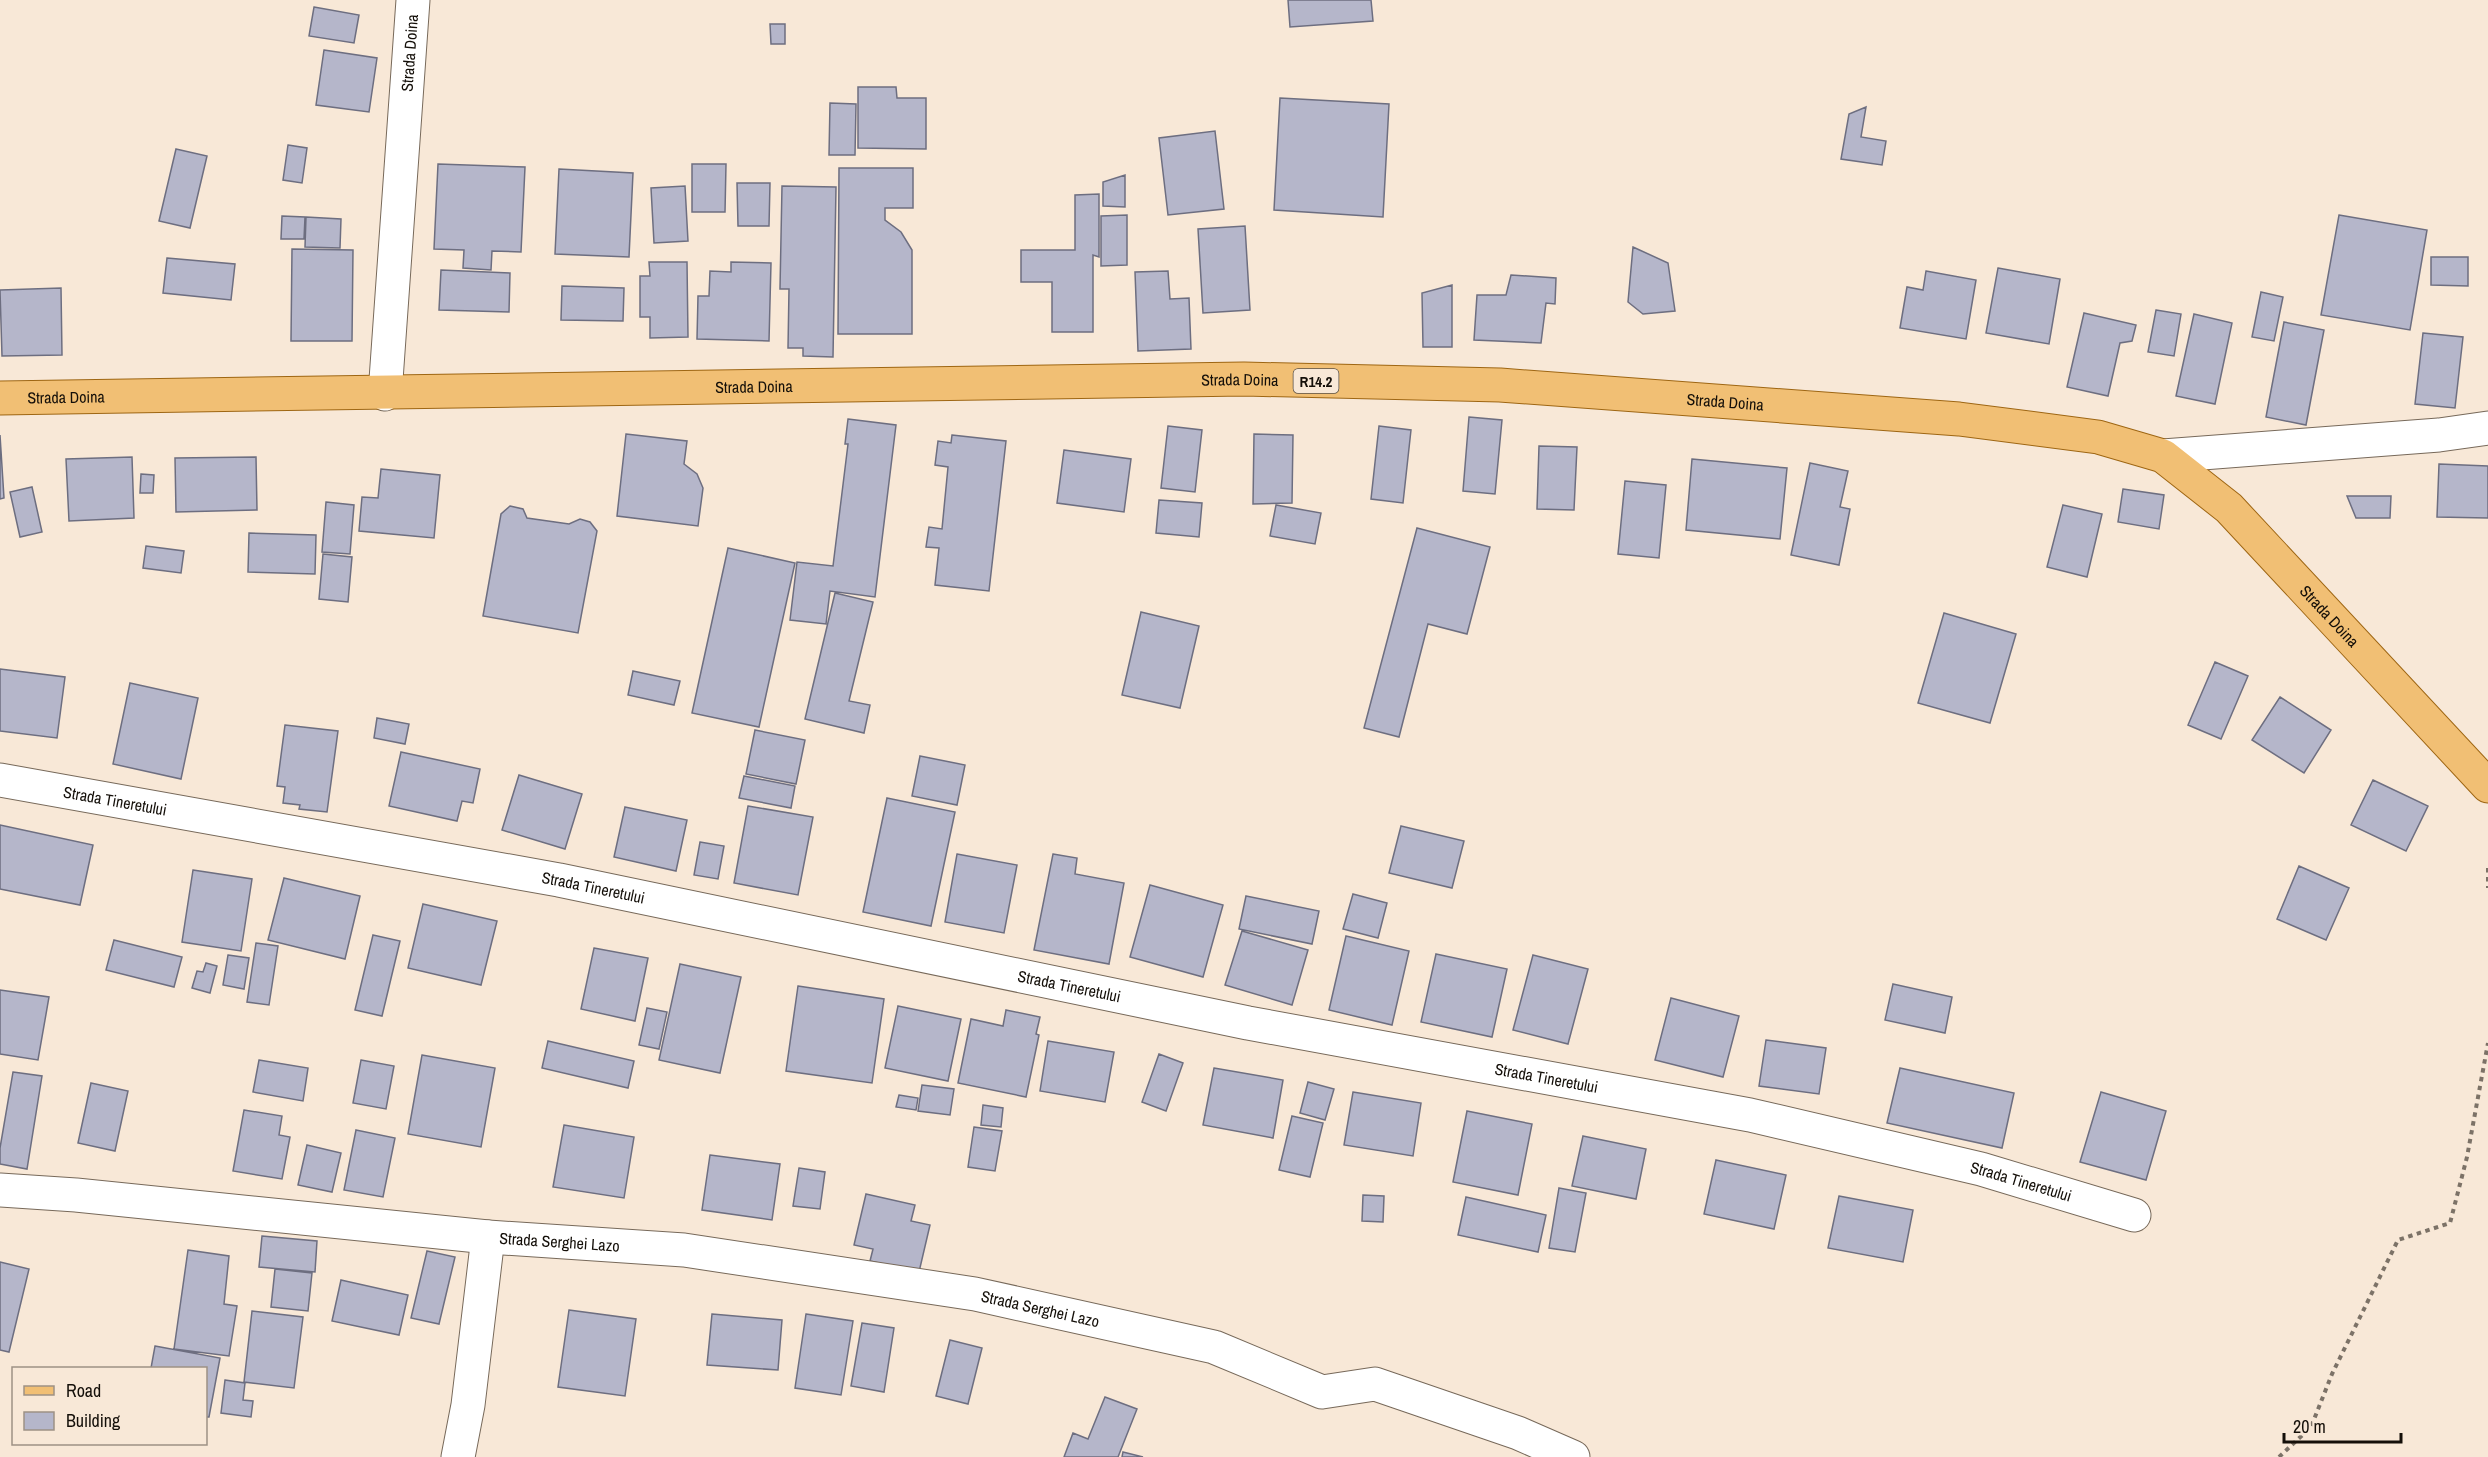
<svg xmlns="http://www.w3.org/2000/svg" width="2488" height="1457" viewBox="0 0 2488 1457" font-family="'Archivo Narrow',sans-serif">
  <rect width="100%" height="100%" fill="#f8e8d7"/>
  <path fill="#b5b6ca" stroke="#6d6e80" stroke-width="1.5" d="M1288,0H1371L1373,21L1290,27Z
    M314,7L359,15L354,43L309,36Z
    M770,24H785V44H771Z
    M324,50L377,58L369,112L316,105Z
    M858,87H896L897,98H926V149L858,148Z
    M1280,98L1389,104L1383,217L1274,210Z
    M830,103L856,104L855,155H829Z
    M1866,107L1861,137L1886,141L1882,165L1841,159L1849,114Z
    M1215,131L1224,209L1168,215L1159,138Z
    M288,145L307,148L302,183L283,180Z
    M176,149L207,156L190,228L159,221Z
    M438,164L525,167L521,252L492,251L491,270L463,268L464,250L434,249Z
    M692,164H726L725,212H692Z
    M839,168H913V208H885V220L901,232L912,250V334H838Z
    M559,169L633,173L629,257L555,254Z
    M1125,175V207L1103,206V182Z
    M737,183H770L769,226H738Z
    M685,186L688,241L654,243L651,188Z
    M782,186L836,187L833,357L803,356V348H788L789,289H780Z
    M1099,194V257L1093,255V332H1052V282H1021V250H1075V195Z
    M1127,215V265L1101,266V216Z
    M2339,215L2427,230L2410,330L2321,315Z
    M282,216L305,217L304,239H281Z
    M306,217L341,219L340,248L305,247Z
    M1245,226L1250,310L1203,313L1198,229Z
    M1633,247L1668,263L1675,311L1643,314L1628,302Z
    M292,249L353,250L352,341H291Z
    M2431,257H2468V286L2431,285Z
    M167,258L235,264L231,300L163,293Z
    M649,262H687L688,337L650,338V317H640V276H650Z
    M731,262L771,263L769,341L697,339L698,296H709L710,271L731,272Z
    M1998,268L2060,279L2049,344L1986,333Z
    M441,270L510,273L509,312L439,310Z
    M1168,271L1170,299L1189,298L1191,349L1138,351L1135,272Z
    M1926,271L1976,280L1966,339L1900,328L1907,287L1923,290Z
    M1511,275L1556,278L1555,304L1546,303L1541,343L1474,340L1477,295H1506Z
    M1452,285V347H1423L1422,293Z
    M562,286L624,288L623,321L561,320Z
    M61,288L62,355L2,356L0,290Z
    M2261,292L2283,297L2274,341L2252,337Z
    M2156,310L2181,314L2174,356L2148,352Z
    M2084,313L2136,325L2132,341L2120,343L2108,396L2067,387Z
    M2194,314L2232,323L2215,404L2176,396Z
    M2284,322L2324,330L2306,425L2266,417Z
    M2423,333L2463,337L2455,408L2415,404Z
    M1469,417L1502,420L1495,494L1463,491Z
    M848,419L896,425L875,597L830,591L826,624L790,620L797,562L833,566L848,444H845Z
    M1168,426L1202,430L1195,492L1161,488Z
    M1379,426L1411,430L1403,503L1371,499Z
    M626,434L687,441L684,464L697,474L703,488L698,526L617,516Z
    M1254,434L1293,435L1292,503L1253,504Z
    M0,435L4,498L0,499Z
    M952,435L1006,441L989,591L935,585L939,548L926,547L929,527L942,529L948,467L935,465L938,441L951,443Z
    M1539,446L1577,447L1574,510L1537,509Z
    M1064,450L1131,459L1124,512L1057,503Z
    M132,457L134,518L69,521L66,459Z
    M256,457L257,510L176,512L175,458Z
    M1692,459L1787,468L1780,539L1686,530Z
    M1810,463L1848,471L1840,507L1850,509L1839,565L1791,555Z
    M2439,464L2488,466V518L2437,517Z
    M381,469L440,475L434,538L359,531L362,497L378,498Z
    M141,474L154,475L153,493H140Z
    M1625,481L1666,485L1659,558L1618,554Z
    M32,487L42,532L20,537L10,492Z
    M2123,489L2164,495L2159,529L2118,522Z
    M2347,496H2391L2390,518H2356Z
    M1159,500L1202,503L1199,537L1156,533Z
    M326,502L354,505L350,554L322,552Z
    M1276,505L1321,513L1315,544L1270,536Z
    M2063,505L2102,514L2087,577L2047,567Z
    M510,506L523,509L527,518L569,524L580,519L590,522L597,531L578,633L483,616L501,514Z
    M1417,528L1490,547L1467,634L1428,624L1399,737L1364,728Z
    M249,533L316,535L315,574L248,572Z
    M146,546L184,551L181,573L143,568Z
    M728,548L795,563L759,727L692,713Z
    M323,554L352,557L348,602L319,599Z
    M835,593L873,602L849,701L870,705L864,733L805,719Z
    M1141,612L1199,626L1180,708L1122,695Z
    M1944,613L2016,634L1990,723L1918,703Z
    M2215,662L2248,676L2221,739L2188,725Z
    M0,669L65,677L57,738L0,731Z
    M633,671L680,681L674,705L628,695Z
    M130,683L198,698L181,779L113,764Z
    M2280,697L2331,730L2304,773L2252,740Z
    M377,718L409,724L405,744L374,738Z
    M285,725L338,731L327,812L299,809L300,805L283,803L285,787L277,786Z
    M755,730L805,740L796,784L746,774Z
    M401,752L480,769L473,803L462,801L457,821L389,806Z
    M920,756L965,765L957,805L912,796Z
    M519,775L582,794L565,849L502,830Z
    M744,776L795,786L791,808L739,798Z
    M2373,780L2428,806L2406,851L2351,825Z
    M887,798L955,812L931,926L863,912Z
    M748,806L813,817L798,895L734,883Z
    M625,807L687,820L676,871L614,857Z
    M0,825L93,845L80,905L0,889Z
    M1401,826L1464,841L1452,888L1389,873Z
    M700,842L724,846L718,879L694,875Z
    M957,854L1017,865L1004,933L945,922Z
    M1053,854L1077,858L1075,874L1124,883L1109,964L1034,950Z
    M2299,866L2349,888L2326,940L2277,919Z
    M193,870L252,879L241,951L182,942Z
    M284,878L360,896L345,959L268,940Z
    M1150,885L1223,905L1203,977L1130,957Z
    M1353,894L1387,903L1378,938L1343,929Z
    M1246,896L1319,911L1312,944L1239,929Z
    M423,904L497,921L481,985L408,968Z
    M1242,931L1308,950L1292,1005L1225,985Z
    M373,935L400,941L382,1016L355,1010Z
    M1346,936L1409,951L1392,1025L1329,1010Z
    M114,940L182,957L174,987L106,970Z
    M256,943L278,946L269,1005L247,1002Z
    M594,948L648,958L635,1021L581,1009Z
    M1436,954L1507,969L1492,1037L1421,1022Z
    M228,955L249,958L244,989L223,985Z
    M1533,955L1588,969L1568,1044L1513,1030Z
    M206,963L217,966L210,993L192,988L197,971L203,972Z
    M680,964L741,977L720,1073L659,1060Z
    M1893,984L1952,997L1945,1033L1885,1020Z
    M798,986L884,999L872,1083L786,1071Z
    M0,990L49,997L38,1060L0,1054Z
    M1671,998L1739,1016L1723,1077L1655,1060Z
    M898,1006L961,1019L948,1081L885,1068Z
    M647,1008L667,1012L659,1049L639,1045Z
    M1006,1010L1040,1017L1036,1034L1039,1035L1026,1097L958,1083L971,1019L1003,1026Z
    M1766,1040L1826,1048L1819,1094L1759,1086Z
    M548,1041L634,1061L628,1088L542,1068Z
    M1048,1041L1114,1052L1105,1102L1040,1091Z
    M1159,1054L1183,1063L1166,1111L1142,1102Z
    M422,1055L495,1068L481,1147L408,1134Z
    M259,1060L308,1068L303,1101L253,1092Z
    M361,1060L394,1066L386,1109L353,1103Z
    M1214,1068L1283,1080L1273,1138L1203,1125Z
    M1900,1068L2014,1093L2002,1148L1887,1123Z
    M13,1072L42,1076L27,1169L0,1164V1148Z
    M1308,1082L1334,1089L1325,1120L1300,1113Z
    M91,1083L128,1091L115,1151L78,1143Z
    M922,1085L954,1089L950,1115L918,1111Z
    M1353,1092L1421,1103L1413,1156L1344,1145Z
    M2101,1092L2166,1111L2146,1180L2080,1162Z
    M899,1095L918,1098L916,1110L896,1107Z
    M983,1105L1003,1108L1001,1127L981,1125Z
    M244,1110L282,1116L279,1135L290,1137L282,1179L233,1171Z
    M1467,1111L1532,1124L1518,1195L1453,1182Z
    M1292,1116L1323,1123L1310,1177L1279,1170Z
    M564,1125L634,1137L624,1198L553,1187Z
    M974,1127L1002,1131L995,1171L968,1167Z
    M356,1130L395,1138L383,1197L344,1190Z
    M1583,1136L1646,1149L1636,1199L1572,1186Z
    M307,1145L341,1153L332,1192L298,1185Z
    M710,1155L780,1164L772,1220L702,1210Z
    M1716,1160L1786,1175L1774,1229L1704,1214Z
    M799,1168L825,1172L820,1209L793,1206Z
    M1559,1188L1586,1193L1575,1252L1549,1248Z
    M866,1194L915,1205L911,1221L930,1225L919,1272L870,1261L873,1249L854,1245Z
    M1363,1195L1384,1196L1383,1222L1362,1221Z
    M1839,1196L1913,1210L1903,1262L1828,1248Z
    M1466,1197L1546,1215L1538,1252L1458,1235Z
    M262,1236L317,1241L315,1272L259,1267Z
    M188,1250L229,1256L224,1304L237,1306L229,1356L174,1349Z
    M427,1251L455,1257L439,1324L411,1318Z
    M0,1262L29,1269L9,1352L0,1350Z
    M275,1269L312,1273L308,1311L271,1307Z
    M341,1280L408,1295L399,1335L332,1321Z
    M569,1310L636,1319L625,1396L558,1387Z
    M252,1311L303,1317L294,1388L244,1382Z
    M712,1314L782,1320L778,1370L707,1365Z
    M806,1314L853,1321L841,1395L795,1388Z
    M862,1323L894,1328L884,1392L851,1386Z
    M950,1340L982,1348L968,1404L936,1396Z
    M155,1346L220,1358L209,1417H206V1368H151Z
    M225,1380L245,1383L243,1400L253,1401L251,1417L221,1413Z
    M1105,1397L1137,1409L1118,1457H1064L1073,1433L1088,1439Z
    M1123,1452L1143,1457H1122Z"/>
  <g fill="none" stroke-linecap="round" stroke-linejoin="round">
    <g stroke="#77695a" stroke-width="35">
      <g id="minor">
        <path id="s1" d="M385,394L413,0"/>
        <path d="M2163,456L2439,435L2488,428"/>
        <path id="s2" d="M0,780L559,880L1248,1023L1750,1115L1981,1169L2134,1215"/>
        <path id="s3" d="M0,1190L76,1195L488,1237L684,1250L975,1294L1214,1347L1322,1392L1375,1384L1518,1433L1573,1457"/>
        <path d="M458,1457L468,1405L488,1237"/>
      </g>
    </g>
    <g stroke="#9e6613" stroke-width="35">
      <g id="major">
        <path id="s4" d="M0,398L1244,379L1500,385L1959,419L2098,437L2163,456L2229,508L2488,786"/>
      </g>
    </g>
    <path stroke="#7c7267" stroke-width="4" stroke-dasharray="4.5 4.5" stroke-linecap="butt" d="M2488,868V888
      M2279,1457L2311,1427L2332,1374L2398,1240L2450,1223L2467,1157L2488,1043"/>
    <use href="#minor" stroke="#fff" stroke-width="33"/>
    <use href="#major" stroke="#f1bf74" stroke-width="33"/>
  </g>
  <g text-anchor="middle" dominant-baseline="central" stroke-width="5" stroke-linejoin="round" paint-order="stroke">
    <rect fill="#f8e8d7" stroke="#585047" stroke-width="1.5" x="1293.5" y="369" width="45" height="24" rx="4.5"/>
    <g font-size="15" font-weight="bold" fill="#140f09">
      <text x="1316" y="381">R14.2</text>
    </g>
    <g font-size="16" fill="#140f09" stroke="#f8e8d7">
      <text stroke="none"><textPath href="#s1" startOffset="342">Strada Doina</textPath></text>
      <text stroke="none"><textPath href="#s4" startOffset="1240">Strada Doina</textPath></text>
      <text stroke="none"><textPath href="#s4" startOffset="754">Strada Doina</textPath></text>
      <text stroke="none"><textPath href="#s4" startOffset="66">Strada Doina</textPath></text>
      <text stroke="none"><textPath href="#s4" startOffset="1726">Strada Doina</textPath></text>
      <text stroke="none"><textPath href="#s4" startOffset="2400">Strada Doina</textPath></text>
      <text stroke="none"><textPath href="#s2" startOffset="117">Strada Tineretului</textPath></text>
      <text stroke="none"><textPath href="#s2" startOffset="603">Strada Tineretului</textPath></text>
      <text stroke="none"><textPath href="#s2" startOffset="1089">Strada Tineretului</textPath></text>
      <text stroke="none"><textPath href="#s2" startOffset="1575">Strada Tineretului</textPath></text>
      <text stroke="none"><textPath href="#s2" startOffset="2061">Strada Tineretului</textPath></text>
      <text stroke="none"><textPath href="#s3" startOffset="562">Strada Serghei Lazo</textPath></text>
      <text stroke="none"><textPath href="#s3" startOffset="1048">Strada Serghei Lazo</textPath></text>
    </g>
  </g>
  <rect x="12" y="1367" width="195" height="78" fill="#f8e8d7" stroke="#9d9185" stroke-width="1.5"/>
  <rect x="24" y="1386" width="30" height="9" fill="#f1bf74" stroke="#9d9185" stroke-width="1.5"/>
  <text x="66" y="1397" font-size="18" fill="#140f09">Road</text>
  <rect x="24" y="1412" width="30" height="18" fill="#b5b6ca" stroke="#9d9185" stroke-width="1.5"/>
  <text x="66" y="1427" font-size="18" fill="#140f09">Building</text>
  <path d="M2284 1433v9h117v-9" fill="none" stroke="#140f09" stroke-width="3"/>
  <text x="2293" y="1433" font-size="18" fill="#140f09" stroke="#f8e8d7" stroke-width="4.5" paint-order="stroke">20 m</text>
</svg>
